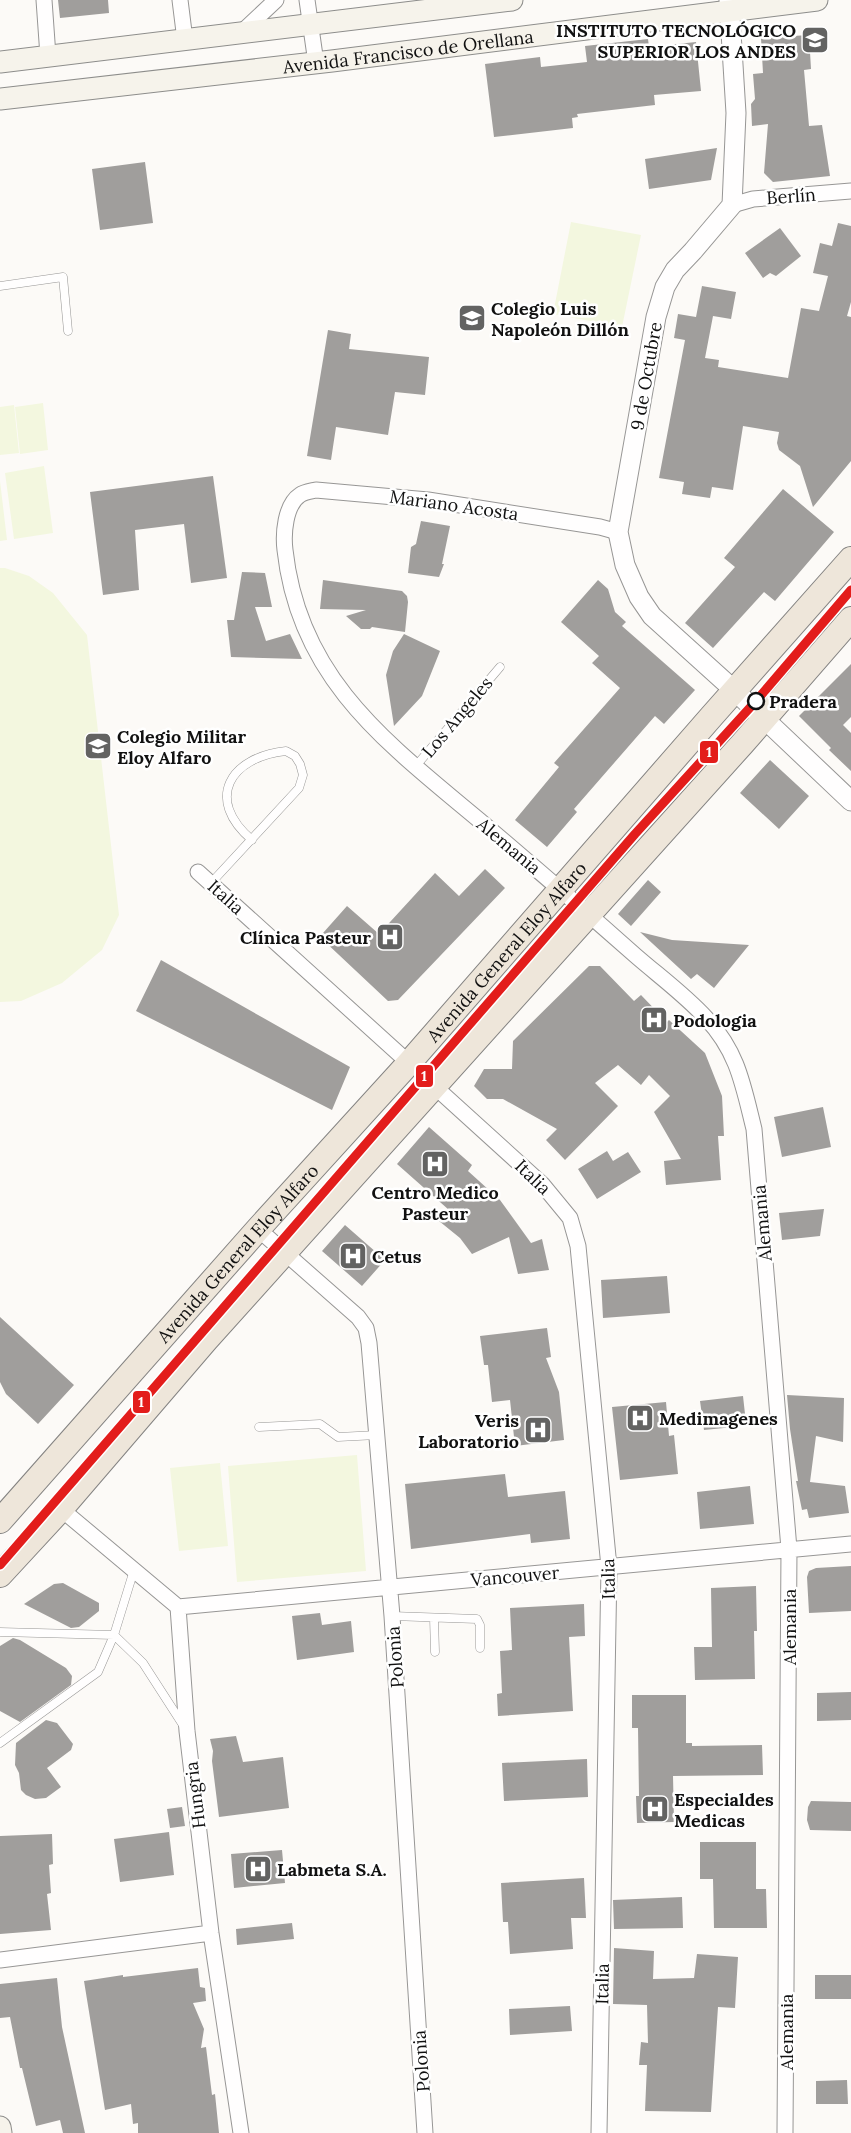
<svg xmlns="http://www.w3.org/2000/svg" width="851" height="2133" viewBox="0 0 851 2133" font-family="Lora,serif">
  <rect width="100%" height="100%" fill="#fcfaf7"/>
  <path fill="#f3f7df" d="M571,222L641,235L622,327L553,314Z
    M43,403L48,450L20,454L15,407Z
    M14,405L19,453L0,455V407Z
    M44,466L53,533L14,539L5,473Z
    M0,481L7,540L0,541Z
    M0,568H5L29,576L53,593L87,635L119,915L102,950L62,983L21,1001L0,1002Z
    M357,1455L366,1571L237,1582L228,1466Z
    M220,1463L228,1546L179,1551L170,1468Z"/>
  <path fill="#a09e9c" d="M58,0H108L109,13L60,18Z
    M809,35L811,69L804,70L809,126L822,125L830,176L773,182L764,173L768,124L752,126L751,104L755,99L753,74L763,73L761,38Z
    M648,39L649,47L696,42L701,91L654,95L655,105L577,114L578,117L572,118L573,128L494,137L485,64L540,57L541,67L587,62L585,46Z
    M717,148L711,180L649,189L645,159Z
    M145,162L153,223L100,230L92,169Z
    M838,223L851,226V302L847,316L851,317V461L813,507L800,466L779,450L777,443L779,432L743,426L733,490L712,487L710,498L682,494L684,482L659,478L685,340L674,338L678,314L696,317L702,286L736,292L731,319L713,316L705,358L719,360L718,367L788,378L801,308L819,311L828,276L813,273L820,243L832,246Z
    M780,228L801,256L776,276L770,273L763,278L745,253Z
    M328,330L351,334L349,349L429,357L425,395L395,392L388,435L336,427L331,460L307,456Z
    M213,476L227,578L191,583L184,524L135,530L139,590L103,595L90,492Z
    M783,489L834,532L775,601L764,592L713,648L685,623L735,567L724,558Z
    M421,521L450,526L442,564H444L439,577L408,573L411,547L416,544Z
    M242,572L265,573L272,607H255L266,641L290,634L302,659L231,657L227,620H234Z
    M323,580L402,591L407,596L408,602L405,632L372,627L370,629H361L346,616L366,610L320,609Z
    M598,580L608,589L615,612L626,622L622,626L695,690L664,724L655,716L574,809L577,812L547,847L515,820L559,767L554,763L620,688L592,663L599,656L561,622Z
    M404,634L440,651L422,696L394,726L386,675L393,651Z
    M851,664V717L843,725L851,733V771L829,750L831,748L799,716Z
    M770,760L809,796L779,829L740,793Z
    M485,869L505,888L398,1000L388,1001L322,939L323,933L347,906L379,934L435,873L459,896Z
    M648,880L661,892L631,926L618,914Z
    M640,932L672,940L749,945L714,988L697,974L691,979Z
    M161,960L350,1067L332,1110L136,1011Z
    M589,966H600L634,1001L641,995L667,1022L669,1020L705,1053L722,1096L724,1136H718L721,1180L666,1185L664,1161L681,1159L654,1112L670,1096L649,1075L641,1085L618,1065L595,1083L618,1106L565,1160L546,1140L557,1129L503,1099H487L474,1086L484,1069H512L513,1041Z
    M823,1107L831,1147L782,1157L774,1117Z
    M429,1127L472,1165L468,1171L500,1200L531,1243L542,1239L549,1270L518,1274L509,1237L472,1254L460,1238L439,1221L449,1210L397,1164Z
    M607,1151L613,1161L628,1152L641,1172L597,1199L578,1169Z
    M824,1209L820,1236L782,1240L779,1213Z
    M345,1225L385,1260L362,1286L322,1251Z
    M667,1276L670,1313L603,1318L601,1280Z
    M0,1317L74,1385L38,1424L6,1394L0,1382Z
    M547,1328L551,1357L546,1358L559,1392L564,1440L515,1446L510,1400L492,1402L488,1365H484L480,1336Z
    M787,1395L844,1398L843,1442L816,1436L810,1482L845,1486L849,1513L809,1518L807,1509L802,1510L796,1481H798L790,1429Z
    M743,1396L745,1414L733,1415L734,1427L704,1430L700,1401Z
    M666,1402L669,1436L674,1435L678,1474L620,1480L612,1407Z
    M505,1474L508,1497L565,1491L570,1539L531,1543L530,1534L411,1549L405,1484Z
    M750,1486L754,1524L700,1529L697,1492Z
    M851,1566V1611L809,1613L807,1577L809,1571L816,1568Z
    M63,1583L99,1603V1611L79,1627L71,1628L24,1604L54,1584Z
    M756,1586L757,1631H754L755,1679L695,1680L694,1647H712L711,1588Z
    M584,1604L585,1636L569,1637L573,1711L498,1716L497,1694L502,1693L500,1651L512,1650L510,1608Z
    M320,1613L322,1625L351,1621L354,1652L297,1660L292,1616Z
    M13,1638L20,1640L66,1668L72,1676L71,1685L20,1722L0,1711V1646Z
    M851,1692V1720L817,1721V1693Z
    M632,1695H686V1743H692V1746L762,1745L763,1775L673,1776L674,1822L637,1823L636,1796H639L638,1728H632Z
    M46,1720L57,1723L73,1744L71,1750L47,1768L61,1787L46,1798L35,1799L26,1795L21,1790L19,1773L15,1765L16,1743Z
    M236,1736L243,1762L283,1757L289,1808L219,1817L212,1761L213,1751L210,1739Z
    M587,1759L588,1797L504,1801L502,1763Z
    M811,1801L851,1802V1831L810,1830L807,1820L808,1807Z
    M182,1807L185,1826L170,1828L167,1809Z
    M169,1832L174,1875L120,1882L114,1839Z
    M52,1834L53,1864L49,1865L51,1893L47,1894L51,1930L0,1934V1836Z
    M700,1842H756V1889H766L767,1928H714L713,1879H700Z
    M282,1850L285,1883L234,1888L231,1854Z
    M584,1878L586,1918H571L573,1949L510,1954L508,1922H503L501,1883Z
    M682,1897L683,1928L614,1929L613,1900Z
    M292,1923L294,1939L237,1945L236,1929Z
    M614,1948L654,1951L653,1979L694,1978L697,1954L738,1957L735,2008L718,2007L711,2112L645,2111L647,2065H639L641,2042L648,2043L647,2005L613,2004Z
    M198,1968L200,1987L205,1988L206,2001L193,2003L204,2029L201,2048L206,2047L212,2095L215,2094L219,2133H138V2123L133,2124L131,2104L105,2110L84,1981L123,1975V1977Z
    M815,1975H851V1999H815Z
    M57,1978L62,2027L85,2133H63L60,2120L36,2126L22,2068H20L10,2017L0,2018V1984Z
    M570,2006L572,2031L510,2035L509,2009Z
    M847,2080L848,2104H816V2081Z"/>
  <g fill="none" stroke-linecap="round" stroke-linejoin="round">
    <g stroke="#979695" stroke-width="9">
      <path id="service" d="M0,286L63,277L68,331
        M415,767L500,667
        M211,883L299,788L303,775L300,764L295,756L286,751C230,757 204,799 252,840
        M259,1427L320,1424L338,1437L377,1435
        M392,1616L477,1619L480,1625V1648
        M434,1618L435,1652
        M0,1632L114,1635L143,1663L183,1725
        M0,1743L98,1672L114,1635L134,1570"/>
    </g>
    <g stroke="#979695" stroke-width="17">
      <path id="minor" d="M44,0L48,56
        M180,0L185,40
        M307,0L316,63
        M241,33L276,0
        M732,205L753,199L851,191
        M618,532L600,527L428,500L316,490C312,491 304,492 300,495C285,505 283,534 285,550C299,679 387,743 479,820C532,865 584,910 636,956C659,976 685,995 706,1018C738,1052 743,1085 754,1129L789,1549L785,2133
        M198,872L409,1063
        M434,1086L542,1184L570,1218L578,1246L609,1567L599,2133
        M258,1229L358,1317L366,1328L369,1343L392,1616L425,2133
        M61,1509L178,1607L187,1731L211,1933L241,2133
        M178,1607L851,1544
        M0,1960L211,1933"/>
    </g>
    <g stroke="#979695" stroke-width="21">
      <path id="tertiary" d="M729,0L736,113L732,205L693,251L675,270L665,287L656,317L618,532L625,565L639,597L652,616L735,691L851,801"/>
    </g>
    <g stroke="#8d8d8b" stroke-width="23">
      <g id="secondary">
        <path d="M0,62L512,0"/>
        <path id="s1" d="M0,99L332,61L817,0"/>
        <path d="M0,2127L1,2133"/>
      </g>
    </g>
    <g stroke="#848382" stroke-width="26">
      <g id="primary">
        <path id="s2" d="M0,1521L258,1229L409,1063L711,717L851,559"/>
        <path d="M0,1575L61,1509L207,1339L743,743L851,619"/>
      </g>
    </g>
    <use href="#service" stroke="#fffefe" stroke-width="8"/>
    <use href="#minor" stroke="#fffefe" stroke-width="15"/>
    <use href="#tertiary" stroke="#fffefe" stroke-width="19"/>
    <use href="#secondary" stroke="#f6f3eb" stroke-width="21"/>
    <use href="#primary" stroke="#eee6da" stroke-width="24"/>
    <g stroke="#fff" stroke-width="12">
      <path id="metro-1" d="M0,1565L635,834L756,701L851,590"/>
    </g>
    <use href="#metro-1" stroke="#e31d1b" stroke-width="9"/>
  </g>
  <defs>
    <g id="university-square" transform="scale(1.4375)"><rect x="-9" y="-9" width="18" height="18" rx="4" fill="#636362" stroke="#fff"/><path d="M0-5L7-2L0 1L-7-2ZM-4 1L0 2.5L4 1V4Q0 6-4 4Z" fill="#fff"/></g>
    <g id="hospital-square" transform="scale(1.4375)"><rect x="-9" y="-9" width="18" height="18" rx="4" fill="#636362" stroke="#fff"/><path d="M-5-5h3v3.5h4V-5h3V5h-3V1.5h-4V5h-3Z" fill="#fff"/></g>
  </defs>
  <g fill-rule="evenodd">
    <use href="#university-square" x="815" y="40"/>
    <use href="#university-square" x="472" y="318"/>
    <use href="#university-square" x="98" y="746"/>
    <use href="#hospital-square" x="390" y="937"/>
    <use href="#hospital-square" x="654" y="1020"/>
    <use href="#hospital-square" x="435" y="1164"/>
    <use href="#hospital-square" x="353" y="1256"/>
    <use href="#hospital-square" x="640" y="1418"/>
    <use href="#hospital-square" x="538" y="1430"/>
    <use href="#hospital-square" x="655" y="1809"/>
    <use href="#hospital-square" x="258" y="1869"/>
  </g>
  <circle fill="#fff" stroke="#111" stroke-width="2.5" cx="756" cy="701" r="8"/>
  <g text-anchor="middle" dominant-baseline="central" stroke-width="5" stroke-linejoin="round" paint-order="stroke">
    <g font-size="18" font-weight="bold" fill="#111" stroke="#fff" text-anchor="start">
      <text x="796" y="30" text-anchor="end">INSTITUTO TECNOLÓGICO<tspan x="796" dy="21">SUPERIOR LOS ANDES</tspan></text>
      <text x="491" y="308">Colegio Luis<tspan x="491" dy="21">Napoleón Dillón</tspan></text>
      <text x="117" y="736">Colegio Militar<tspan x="117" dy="21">Eloy Alfaro</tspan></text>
      <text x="371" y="937" text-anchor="end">Clínica Pasteur</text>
      <text x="673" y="1020">Podologia</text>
      <text x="435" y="1192" text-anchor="middle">Centro Medico<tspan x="435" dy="21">Pasteur</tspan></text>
      <text x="372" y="1256">Cetus</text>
      <text x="659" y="1418">Medimagenes</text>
      <text x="519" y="1420" text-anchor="end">Veris<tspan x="519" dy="21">Laboratorio</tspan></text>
      <text x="674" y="1799">Especialdes<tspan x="674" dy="21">Medicas</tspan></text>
      <text x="277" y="1869">Labmeta S.A.</text>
    </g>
    <g font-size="18" fill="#111" stroke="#fff">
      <text stroke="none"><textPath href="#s1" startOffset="411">Avenida Francisco de Orellana</textPath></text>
      <text transform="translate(791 196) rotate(-4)">Berlín</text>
      <text transform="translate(646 376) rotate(-80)">9 de Octubre</text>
      <text transform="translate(454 505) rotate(8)">Mariano Acosta</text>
      <text transform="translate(457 717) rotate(-50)">Los Angeles</text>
      <text transform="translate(509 846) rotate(40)">Alemania</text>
      <text transform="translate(226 897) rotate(42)">Italia</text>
      <text stroke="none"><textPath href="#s2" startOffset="762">Avenida General Eloy Alfaro</textPath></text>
      <text transform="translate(533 1177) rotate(44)">Italia</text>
      <text transform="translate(762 1223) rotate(-95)">Alemania</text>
      <text stroke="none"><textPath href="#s2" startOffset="358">Avenida General Eloy Alfaro</textPath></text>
      <text transform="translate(515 1576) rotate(-5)">Vancouver</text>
      <text transform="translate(608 1579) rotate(-91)">Italia</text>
      <text transform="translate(789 1627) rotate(-90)">Alemania</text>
      <text transform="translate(395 1657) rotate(-94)">Polonia</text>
      <text transform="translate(195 1795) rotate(-97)">Hungria</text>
      <text transform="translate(602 1984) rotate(-89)">Italia</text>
      <text transform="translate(786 2032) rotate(-90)">Alemania</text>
      <text transform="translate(421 2061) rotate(-94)">Polonia</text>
    </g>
    <g font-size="18" font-weight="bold" fill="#111" stroke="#fff" text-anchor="start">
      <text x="769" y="701">Pradera</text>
    </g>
  </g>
  <g stroke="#fff" stroke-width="2">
    <rect x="699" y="740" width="20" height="24" rx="5" fill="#e31d1b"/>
    <rect x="415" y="1064" width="19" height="24" rx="5" fill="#e31d1b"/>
    <rect x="132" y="1390" width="19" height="24" rx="5" fill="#e31d1b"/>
  </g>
  <g font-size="14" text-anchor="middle" font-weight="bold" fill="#fff">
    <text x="709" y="757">1</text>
    <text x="424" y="1081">1</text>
    <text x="141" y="1407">1</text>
  </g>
</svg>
